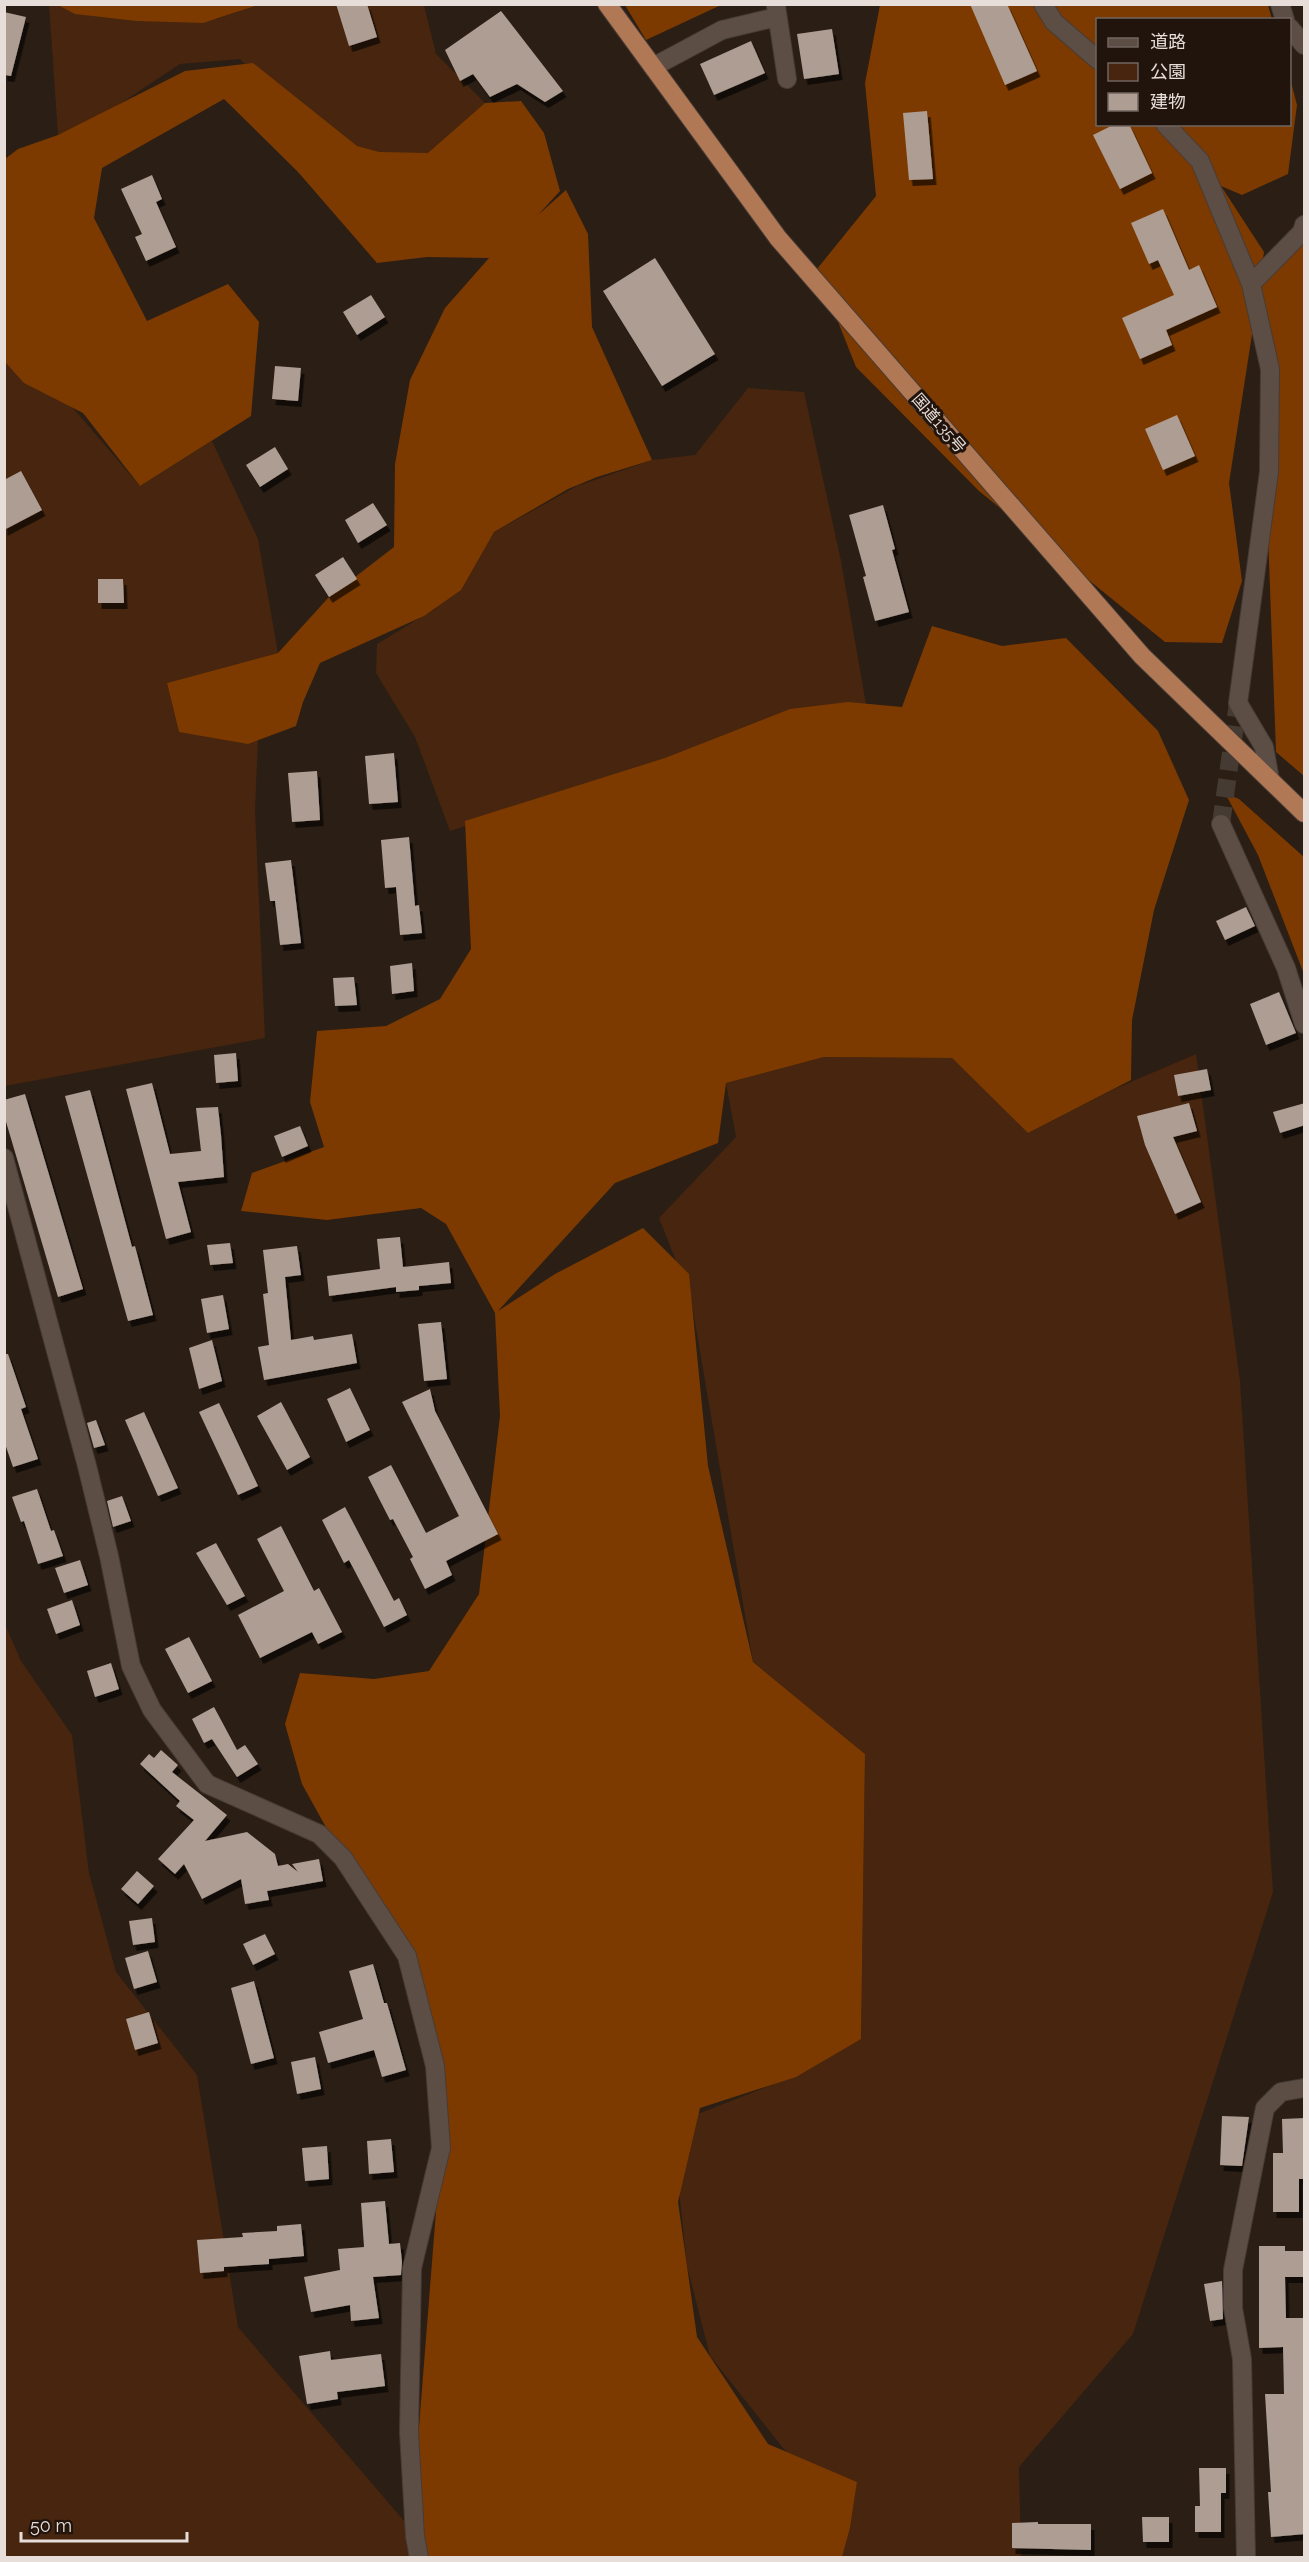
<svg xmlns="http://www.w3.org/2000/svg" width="1309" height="2562" viewBox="0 0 1309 2562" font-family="Raleway,'Noto Sans JP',sans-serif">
  <defs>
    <filter id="shadow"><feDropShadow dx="3.5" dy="6" stdDeviation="0" flood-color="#0009"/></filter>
  </defs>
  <rect width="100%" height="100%" fill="#2a1e15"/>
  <path fill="#47250e" d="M49,5H83L217,19L258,5H424L436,54L485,103L437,156L368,155L295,117L240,59L180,64L111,110L58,135Z
    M4,360L13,371L73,408L140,486L212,441L258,539L278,653L167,683L179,732L258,740L255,810L265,1038L5,1086Z
    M748,388L804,392L841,561L866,704L788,719L450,831L415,737L376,673L377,644L436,608L494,532L577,486L652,460L695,455Z
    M1196,1054L1240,1381L1273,1892L1133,2334L1019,2467L1021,2557H842L850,2528L857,2482L787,2453L710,2356L687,2266L672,2124L774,2084L861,2039L865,1754L753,1662L691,1299L659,1218L736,1137L726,1083L824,1057L952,1058L1028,1133L1112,1090Z
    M4,1622L21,1661L72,1735L89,1873L116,1972L197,2075L238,2327L435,2557H5Z"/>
  <path fill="#7d3a00" d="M58,5H258L203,23L137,21L75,14Z
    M625,5H721L646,40Z
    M880,5H1268L1272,19L1098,20V124H1290V78L1297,105L1288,174L1242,195L1221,186L1264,252L1261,272L1304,224V776L1276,752L1259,289L1229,483L1242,581L1222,643L1165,642L979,491L856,367L817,269L876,196L865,83Z
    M253,63L357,146L379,152L428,153L485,103L521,101L544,133L560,191L538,215L566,190L588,234L592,327L652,460L597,477L568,489L494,532L461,590L424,616L320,663L303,702L296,726L248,744L179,732L167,683L278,653L329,597L394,547L395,464L410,380L445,308L489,258L427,257L377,263L298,172L224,99L102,168L94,218L147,321L228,284L259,322L251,416L140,486L83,413L24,383L5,362V159L18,149L58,135L185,71Z
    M932,626L1002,646L1066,638L1158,731L1189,800L1154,910L1132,1020L1131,1080L1028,1133L952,1058L824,1057L726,1083L718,1143L615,1183L498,1311L555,1274L643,1228L689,1274L708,1466L753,1662L865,1754L861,2039L796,2077L700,2108L678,2202L697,2337L768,2444L857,2482L850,2528L842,2557H426L413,2503L441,2148L418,1999L378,1912L343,1858L302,1784L285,1724L300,1673L374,1679L429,1671L479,1594L500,1416L495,1313L446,1224L421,1208L327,1220L241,1211L252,1173L324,1147L310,1102L317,1031L386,1026L440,999L471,949L465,821L665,758L790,709L848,702L902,707Z
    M1225,793L1239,799L1304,857V974L1258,855Z"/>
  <path fill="#ae9d92" filter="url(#shadow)" d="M336,4H367L377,37L349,46Z
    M970,4H1007L1037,71L1005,85Z
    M501,11L563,91L545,102L517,84L490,97L473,74L460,81L445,50Z
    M4,12L26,17L11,76L4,75Z
    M832,29L839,74L804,79L797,34Z
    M751,41L765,73L714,95L700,64Z
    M927,111L933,179L909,180L903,113Z
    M1115,124H1129L1152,173L1120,189L1093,135Z
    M152,175L162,199L156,202L176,247L146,261L135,237L142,234L121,189Z
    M1163,209L1189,270L1199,265L1217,307L1166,330L1172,345L1140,359L1122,318L1174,295L1158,260L1149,264L1131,223Z
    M655,258L715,354L662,386L603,291Z
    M371,295L385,317L357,335L343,312Z
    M275,366L301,368L298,401L272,399Z
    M1177,415L1195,456L1163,470L1145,429Z
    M275,447L288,469L260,487L246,465Z
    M21,471L42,510L4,530V480Z
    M373,503L387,525L358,543L345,520Z
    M883,505L895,549L892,550L909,612L875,621L863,577L866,576L849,515Z
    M343,557L357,579L329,597L315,575Z
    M98,579H123L124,603H98Z
    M394,753L398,802L369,804L365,756Z
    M317,771L320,820L292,822L288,773Z
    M409,837L415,906L419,905L422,933L400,935L396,887L385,888L381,840Z
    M291,860L301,943L280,945L275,901H270L265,863Z
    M1246,907L1255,926L1225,940L1216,921Z
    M412,963L414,991L392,994L390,966Z
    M354,977L357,1005L335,1006L333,978Z
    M1279,992L1296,1033L1266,1045L1250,1004Z
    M236,1053L238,1081L216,1083L214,1055Z
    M1207,1069L1211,1090L1178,1096L1174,1075Z
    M152,1083L170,1154L201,1151L196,1108L218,1107L221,1135L224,1177L178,1182L191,1232L166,1239L126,1089Z
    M90,1090L132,1247L135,1246L153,1315L128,1321L65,1096Z
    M25,1094L83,1289L58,1297L4,1115V1100Z
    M1189,1103L1197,1131L1173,1137L1201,1202L1175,1214L1145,1145L1137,1116Z
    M1305,1103V1125L1280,1133L1273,1112Z
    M300,1126L308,1146L282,1157L274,1136Z
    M400,1237L403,1267L449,1262L451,1283L419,1286V1290L396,1292V1287L329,1296L327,1276L380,1269L377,1239Z
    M230,1243L233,1263L210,1265L207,1245Z
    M297,1246L301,1275L285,1277L291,1340L313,1336L314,1340L352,1334L357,1363L264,1380L258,1347L269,1345L263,1294L268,1293L263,1250Z
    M223,1295L229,1329L207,1333L201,1299Z
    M441,1322L447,1379L424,1381L418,1324Z
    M212,1340L222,1381L199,1389L189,1348Z
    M4,1354H8L26,1407L21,1409L38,1459L13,1467L4,1441Z
    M350,1388L370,1430L346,1442L327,1399Z
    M430,1389L435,1411L498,1534L446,1561L452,1575L425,1589L410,1559L413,1557L393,1519L390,1520L368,1477L391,1465L426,1533L459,1516L402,1402Z
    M281,1402L310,1457L287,1470L257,1416Z
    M219,1403L258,1486L238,1495L199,1412Z
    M144,1412L178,1488L158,1496L125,1420Z
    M96,1420L105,1445L94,1448L87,1423Z
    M37,1489L51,1531L54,1530L63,1556L38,1564L24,1521L21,1522L12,1497Z
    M122,1496L131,1521L113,1527L107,1501Z
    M345,1507L394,1601L399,1598L407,1615L384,1627L349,1560L344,1563L322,1520Z
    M281,1526L314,1591L319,1588L342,1632L318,1644L312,1632L260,1658L238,1615L284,1591L257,1539Z
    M216,1543L245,1596L227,1605L196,1553Z
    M80,1560L88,1585L64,1593L55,1568Z
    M72,1600L80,1625L56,1634L47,1609Z
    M189,1637L212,1681L188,1693L165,1649Z
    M111,1663L119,1689L95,1697L87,1671Z
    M214,1707L237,1750L245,1745L258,1764L237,1777L212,1739L204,1743L192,1719Z
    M161,1750L178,1765L172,1772L227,1815L205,1841L247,1832L275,1854L278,1866L288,1864L298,1872L292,1864L319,1859L323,1881L267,1891L269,1900L245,1904L241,1879L202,1899L184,1864L175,1874L158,1859L194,1820L176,1806L180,1801L140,1764L149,1754L154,1758Z
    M137,1871L154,1886L138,1904L121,1889Z
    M152,1918L155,1942L133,1945L129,1921Z
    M265,1934L275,1954L253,1965L243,1944Z
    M148,1951L157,1982L134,1989L125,1958Z
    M373,1964L384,2003H387L406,2070L382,2077L374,2050L328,2063L319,2032L363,2019L349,1971Z
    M254,1981L274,2058L251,2064L231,1988Z
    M149,2012L158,2043L135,2050L126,2019Z
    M315,2057L321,2089L297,2094L291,2062Z
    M1222,2116L1249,2117L1242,2166L1220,2165Z
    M1305,2118V2179H1299V2212H1273V2153H1283L1282,2119Z
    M391,2139L394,2172L369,2174L367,2141Z
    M327,2146L329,2179L305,2181L302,2148Z
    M385,2201L389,2244L400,2243L402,2262L401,2275L373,2277L379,2318L351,2321L350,2305L311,2312L304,2277L340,2270L338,2249L364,2247L361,2203Z
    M301,2224L304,2256L269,2259V2264L224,2267V2271L200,2273L197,2240L243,2237L242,2233L277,2231V2226Z
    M1259,2246H1285V2251H1305V2277H1285L1286,2318H1305V2534L1271,2537L1268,2492H1271L1265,2394H1284L1283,2347L1259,2348Z
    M1222,2281L1223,2319L1210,2321L1204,2284Z
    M330,2351L331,2360L381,2354L385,2386L337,2392L338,2399L307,2404L299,2356Z
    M1199,2468H1226V2493H1221V2532H1195V2506H1200Z
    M1142,2517H1169V2542H1143Z
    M1038,2522V2524H1091V2550L1012,2548V2523Z"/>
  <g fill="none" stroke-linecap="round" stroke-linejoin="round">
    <path stroke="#463b32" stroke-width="18" stroke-dasharray="18 9" stroke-linecap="butt" d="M1221,824L1238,703"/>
    <g stroke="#463b36" stroke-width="20">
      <path id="minor" d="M1043,4L1054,22L1098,60
        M1280,4L1285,20
        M776,6L787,79
        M1290,28L1304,45
        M653,67L722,30L777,17
        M1165,124L1200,161L1251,284L1270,369L1269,472L1238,703L1264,747L1270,780
        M1251,284L1302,232L1304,225
        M1221,824L1286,968L1304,1024
        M4,1158L87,1466L109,1556L131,1666L152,1710L207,1784L319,1834L343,1858L407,1956L435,2066L441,2148L412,2268L409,2432L415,2536L419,2558
        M1246,2558L1242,2359L1233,2308V2270L1265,2108L1281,2092L1304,2088"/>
    </g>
    <g stroke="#463b36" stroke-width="20">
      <path id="trunk" d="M607,4L778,238L1142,656L1304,813"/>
    </g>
    <use href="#minor" stroke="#5d4e45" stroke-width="18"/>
    <use href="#trunk" stroke="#b07854" stroke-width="18"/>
  </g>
  <g text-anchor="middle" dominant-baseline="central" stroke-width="6" stroke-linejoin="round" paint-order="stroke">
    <g font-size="16" fill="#e7ded9" stroke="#21140d">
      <text transform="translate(939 423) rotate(49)">国道135号</text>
    </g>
  </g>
  <rect width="1309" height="2562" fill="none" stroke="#e7ded9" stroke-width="12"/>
  <rect x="1096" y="18" width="195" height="108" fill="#21140d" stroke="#70655f" stroke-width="1.5"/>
  <rect x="1108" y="38" width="30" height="9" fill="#5d4e45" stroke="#70655f" stroke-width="1.5"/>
  <text x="1150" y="48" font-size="18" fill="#e7ded9">道路</text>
  <rect x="1108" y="63" width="30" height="18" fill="#47250e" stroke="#70655f" stroke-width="1.5"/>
  <text x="1150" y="78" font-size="18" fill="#e7ded9">公園</text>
  <rect x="1108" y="93" width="30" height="18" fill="#ae9d92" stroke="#70655f" stroke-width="1.5"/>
  <text x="1150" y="108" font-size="18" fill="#e7ded9">建物</text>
  <path d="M21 2532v9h166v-9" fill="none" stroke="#e7ded9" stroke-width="3"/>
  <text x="30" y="2532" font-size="18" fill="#e7ded9" stroke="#21140d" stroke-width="4.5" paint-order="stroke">50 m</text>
</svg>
